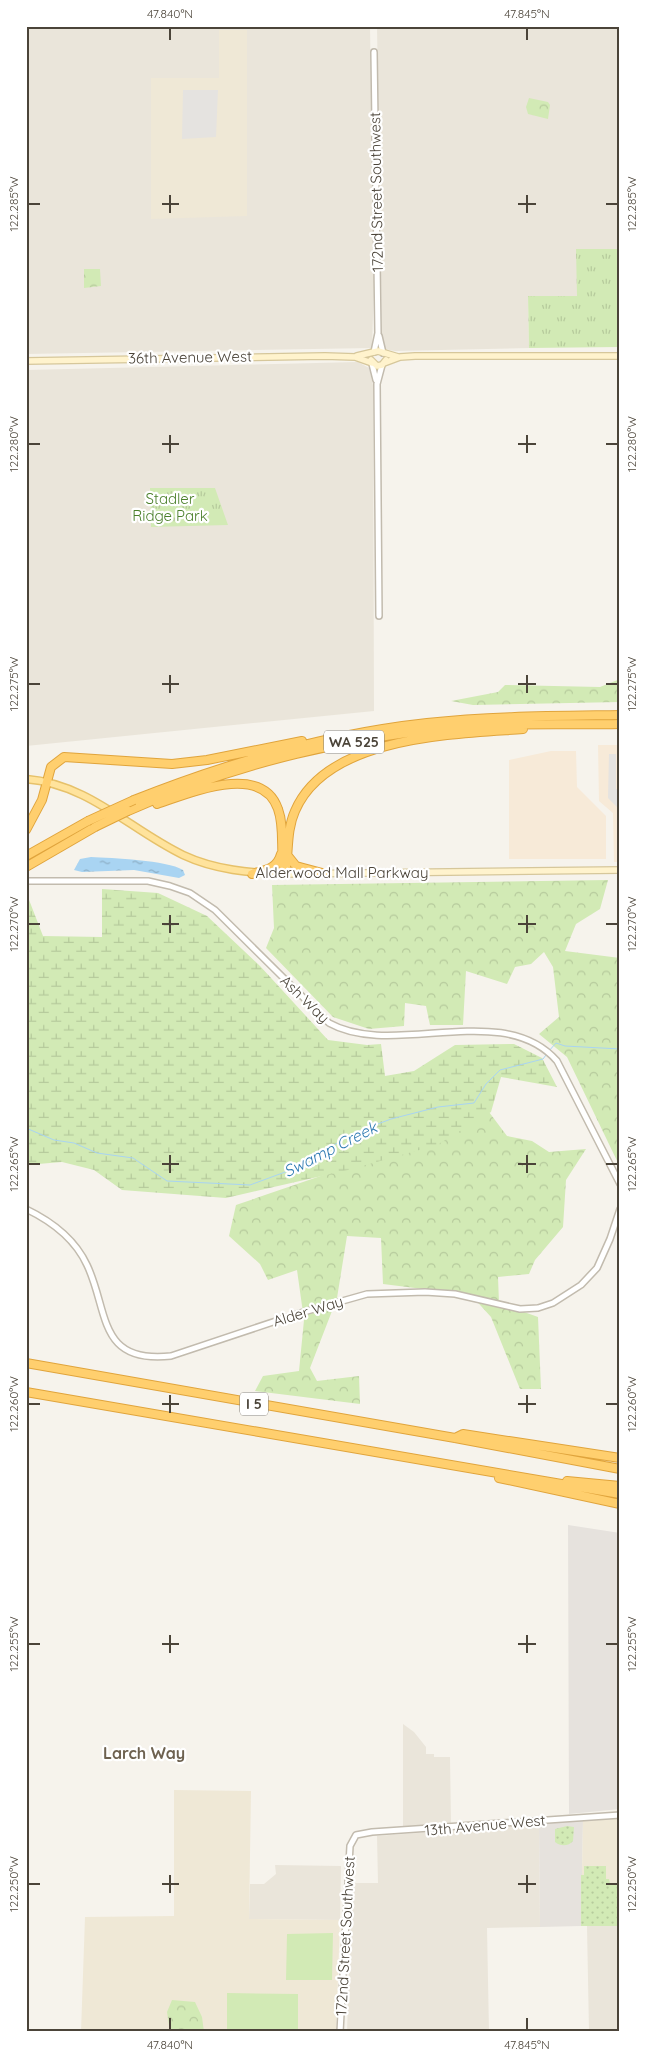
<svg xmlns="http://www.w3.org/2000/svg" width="646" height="2058" viewBox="0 0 646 2058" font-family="Quicksand,sans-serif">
  <defs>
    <pattern id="grass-dots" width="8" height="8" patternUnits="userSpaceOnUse" patternTransform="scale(1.25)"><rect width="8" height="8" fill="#d2eab5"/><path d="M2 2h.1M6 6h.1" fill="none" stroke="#b6ca9c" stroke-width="1.8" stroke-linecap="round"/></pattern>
    <pattern id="forest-crowns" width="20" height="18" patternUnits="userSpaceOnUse" patternTransform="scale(1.25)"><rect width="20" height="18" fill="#d2eab5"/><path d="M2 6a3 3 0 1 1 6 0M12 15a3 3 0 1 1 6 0" fill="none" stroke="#b6ca9c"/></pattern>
    <pattern id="wetland-marsh" width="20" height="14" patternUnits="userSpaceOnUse" patternTransform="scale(1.25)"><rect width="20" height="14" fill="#d2eab5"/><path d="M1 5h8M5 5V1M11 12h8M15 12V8" fill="none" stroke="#b6ca9c"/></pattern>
    <pattern id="park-tufts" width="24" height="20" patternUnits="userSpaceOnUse" patternTransform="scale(1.25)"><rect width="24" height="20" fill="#d2eab5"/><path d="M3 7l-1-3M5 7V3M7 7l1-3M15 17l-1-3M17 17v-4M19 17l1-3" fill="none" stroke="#b6ca9c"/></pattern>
    <pattern id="water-ripples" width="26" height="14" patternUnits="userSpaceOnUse" patternTransform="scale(1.25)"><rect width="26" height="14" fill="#a9d4f2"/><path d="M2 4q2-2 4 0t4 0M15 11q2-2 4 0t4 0" fill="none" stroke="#8caec5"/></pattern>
  </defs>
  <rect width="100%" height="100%" fill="#f6f3ec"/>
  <path fill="#eae5da" d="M26,26H370L374,282L372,348L26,354Z
    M377,26H620V249H577V296H528L529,348L395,351L384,349L382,337Z
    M358,362L369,368L373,385L374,711L26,746V370Z
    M403,1724L414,1732L426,1747V1754H434V1757H450L451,1823L403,1827Z
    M539,1824L540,1927L487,1928L489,2032H347L352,1883H378L377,1836Z
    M275,1865L341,1866L340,1920L249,1919L250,1884H264L276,1874Z
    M587,1926H620V2032H589Z"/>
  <path fill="#f7ead8" d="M598,745H620V862H614L613,813L599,801Z
    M551,751H576L577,787L606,816V859H509V760Z"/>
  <path fill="#e6e2dd" d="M568,1525L620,1533V1809L569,1814Z
    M583,1820L581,1926L540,1927L539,1824Z"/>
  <path fill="#efe8d6" d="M219,30H247V216L151,219V78H219Z
    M174,1790L251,1791L249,1919L340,1920L336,2032H81L85,1917L174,1916Z
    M620,1818V1925L581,1926L583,1820Z"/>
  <path fill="url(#grass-dots)" d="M567,1826L574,1827L573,1841C569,1846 561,1847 555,1842V1829Z
    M584,1866H606V1879H609L610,1883H620V1926H581V1875H584Z"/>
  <path fill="url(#forest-crowns)" d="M529,98L548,102L550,105L548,119L528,114L526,107Z
    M84,269H100L101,286L84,288Z
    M620,679V702L473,705L451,701L498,692L505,685L600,687Z
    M608,880L600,909L576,924L565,951L620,958V1167L567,1057L539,1034L559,1017L553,967L544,952L531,964L515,967L507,984L466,971L463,1025H430L426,1006L405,1003L404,1026L369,1029L333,1017L266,948L274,928L272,885Z
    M486,1108L507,1136L532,1141L549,1152L586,1149L566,1180L563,1227L535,1260L529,1274L498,1277L499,1303L538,1317L541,1389H520L491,1317L471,1295L383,1284L381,1238L347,1236L337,1298L310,1368L317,1381L359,1376L360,1404L255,1391L263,1376L299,1371L304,1320L297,1270L268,1280L260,1264L229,1236L236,1205L385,1154Z
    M172,2000L195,2002L202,2017L204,2032H170L167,2012Z"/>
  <path fill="url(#wetland-marsh)" d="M102,889L158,893L207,916L260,966L328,1040L367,1045L381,1044L385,1076L414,1071L455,1045L514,1044L542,1058L557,1087L501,1077L491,1112L437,1145L348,1170L226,1198L122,1190L94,1170L62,1162L26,1165V892L43,936L102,937Z"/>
  <path fill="url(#park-tufts)" d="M576,249H620V347L529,348L528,296H577Z
    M150,488H215L228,525L151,527Z"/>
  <path fill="#d2eab5" d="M333,1933L332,1980H286L287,1934Z
    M227,1993L298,1994V2030L227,2029Z"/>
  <path fill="#e5e3e0" d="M183,90H218L216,137L182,139Z
    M609,754H616V789H620V810L608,798Z"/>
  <path fill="url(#water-ripples)" d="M91,857C112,858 167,860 183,870L185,875L179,878L134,870L82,872L74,870L80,859Z"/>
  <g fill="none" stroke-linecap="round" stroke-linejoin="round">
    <path stroke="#a9d4f2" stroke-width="1" d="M548,1052L556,1043L565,1046L620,1049
      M26,1128L54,1140L74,1143L97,1153L133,1158L167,1181L250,1185L296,1168L354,1133L391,1119L438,1107L474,1103L486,1084L500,1070L543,1059L546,1055"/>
    <g stroke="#c2bbae" stroke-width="8">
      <path id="tertiary" d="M374,52L378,333L374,352
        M379,336L383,353
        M372,364L376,380
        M379,616L377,384L382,365
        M26,881H148L170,886L190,893L215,910L329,1023C393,1059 503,999 557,1061L620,1184
        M26,1209C51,1221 75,1239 87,1265C109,1311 97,1364 171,1356L300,1313L367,1294L425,1292L455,1294L520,1309L538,1308L553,1303L581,1285L597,1268L610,1239L620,1209
        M340,2032L350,1846L356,1835L372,1832L620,1815"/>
    </g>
    <g stroke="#d6c79b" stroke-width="8">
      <path id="secondary" d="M357,356L378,351L398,357
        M371,360L377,366L382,365L386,360
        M26,361L325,356L355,357L372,363
        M384,363L400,357L415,356H620
        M285,874L620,870"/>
    </g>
    <g stroke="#e6c16a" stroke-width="9">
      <path id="primary" d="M26,779C89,784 129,829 183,855C215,870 250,873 285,874"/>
    </g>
    <g stroke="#e0a43c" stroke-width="10">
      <path id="motorway" d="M134,800C227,763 326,734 427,723C491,716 555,716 620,715
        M157,804C190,793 262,762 278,809C285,828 280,851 284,871
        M128,811C235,763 355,735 472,726C521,723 571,725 620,724
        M26,830L42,800L51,767L64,757L172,764L207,760L302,741
        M26,856L88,821
        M288,856L296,866L326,874
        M26,867L95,827
        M252,874C265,870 277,869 281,854
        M285,874C289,854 286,831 295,811C327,736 454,734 523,729
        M26,1363L455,1438L620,1469
        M26,1392L620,1494
        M455,1438L463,1434L620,1458
        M499,1478L620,1504
        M567,1481L620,1486"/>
    </g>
    <use href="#tertiary" stroke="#fff" stroke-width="5"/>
    <use href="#secondary" stroke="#fff3cd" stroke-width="5.5"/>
    <use href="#primary" stroke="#ffe39c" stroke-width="6"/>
    <use href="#motorway" stroke="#ffcf6e" stroke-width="8"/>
    <g stroke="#e0a43c" stroke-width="10" stroke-linecap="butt">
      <path id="motorway-bridge" d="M88,821L134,800
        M95,827L128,811"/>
    </g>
    <use href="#motorway-bridge" stroke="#ffcf6e" stroke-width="8"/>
  </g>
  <path fill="none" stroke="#4b4439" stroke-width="2" d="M170,28V40M527,28V40M170,195V213M527,195V213M28,204H40M162,204H179M518,204H536M606,204H618M170,435V453M527,435V453M28,444H40M162,444H179M518,444H536M606,444H618M170,675V693M527,675V693M28,684H40M162,684H179M518,684H536M606,684H618M170,915V933M527,915V933M28,924H40M162,924H179M518,924H536M606,924H618M170,1155V1173M527,1155V1173M28,1164H40M162,1164H179M518,1164H536M606,1164H618M170,1395V1413M527,1395V1413M28,1404H40M162,1404H179M518,1404H536M606,1404H618M170,1635V1653M527,1635V1653M28,1644H40M162,1644H179M518,1644H536M606,1644H618M170,1875V1893M527,1875V1893M28,1884H40M162,1884H179M518,1884H536M606,1884H618M170,2018V2030M527,2018V2030"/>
  <g text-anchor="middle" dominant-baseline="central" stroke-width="4.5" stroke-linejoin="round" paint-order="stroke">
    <g fill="#fff" stroke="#817c74" stroke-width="1">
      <rect x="324" y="730.5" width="60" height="23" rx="4"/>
      <rect x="240" y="1392.5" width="28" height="23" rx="4"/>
    </g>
    <g font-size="14" font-weight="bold" fill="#4b4439">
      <text x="354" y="742">WA 525</text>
      <text x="254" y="1404">I 5</text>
    </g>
    <g font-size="15" fill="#4b4439" stroke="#fff">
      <text transform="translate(376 192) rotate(-91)">172nd Street Southwest</text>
      <text transform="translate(190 357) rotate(-1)">36th Avenue West</text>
      <text x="342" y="872">Alderwood Mall Parkway</text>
      <text transform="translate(305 999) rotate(44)">Ash Way</text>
      <text transform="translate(308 1311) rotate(-17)">Alder Way</text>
      <text transform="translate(485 1825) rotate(-5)">13th Avenue West</text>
      <text transform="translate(345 1936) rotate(-87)">172nd Street Southwest</text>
    </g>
    <g font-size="15" fill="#4a7f2a" stroke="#fff">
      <text x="170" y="498">Stadler<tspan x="170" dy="17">Ridge Park</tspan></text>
    </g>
    <g font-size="16" font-style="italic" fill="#2e7ab2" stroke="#fff">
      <text transform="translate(330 1149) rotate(-27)">Swamp Creek</text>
    </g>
    <g font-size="16" font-weight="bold" fill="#6e6250" stroke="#fff">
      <text x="144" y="1753">Larch Way</text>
    </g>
  </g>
  <rect width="646" height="2058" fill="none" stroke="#ffffff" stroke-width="55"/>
  <rect x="28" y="28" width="590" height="2002" fill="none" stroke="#4b4439" stroke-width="2"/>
  <g font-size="12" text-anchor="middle" fill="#4b4439">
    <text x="170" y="18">47.840°N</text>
    <text x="527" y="18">47.845°N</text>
    <text transform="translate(632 204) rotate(-90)" y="4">122.285°W</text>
    <text transform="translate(14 204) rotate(-90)" y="4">122.285°W</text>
    <text transform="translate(14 444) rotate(-90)" y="4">122.280°W</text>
    <text transform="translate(632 444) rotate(-90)" y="4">122.280°W</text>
    <text transform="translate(632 684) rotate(-90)" y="4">122.275°W</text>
    <text transform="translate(14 684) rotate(-90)" y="4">122.275°W</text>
    <text transform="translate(632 924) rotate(-90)" y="4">122.270°W</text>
    <text transform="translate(14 924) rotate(-90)" y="4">122.270°W</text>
    <text transform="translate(632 1164) rotate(-90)" y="4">122.265°W</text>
    <text transform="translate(14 1164) rotate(-90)" y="4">122.265°W</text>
    <text transform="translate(632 1404) rotate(-90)" y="4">122.260°W</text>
    <text transform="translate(14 1404) rotate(-90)" y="4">122.260°W</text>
    <text transform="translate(632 1644) rotate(-90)" y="4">122.255°W</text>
    <text transform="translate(14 1644) rotate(-90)" y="4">122.255°W</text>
    <text transform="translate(14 1884) rotate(-90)" y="4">122.250°W</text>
    <text transform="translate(632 1884) rotate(-90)" y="4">122.250°W</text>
    <text x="170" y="2049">47.840°N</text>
    <text x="527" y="2049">47.845°N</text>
  </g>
</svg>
